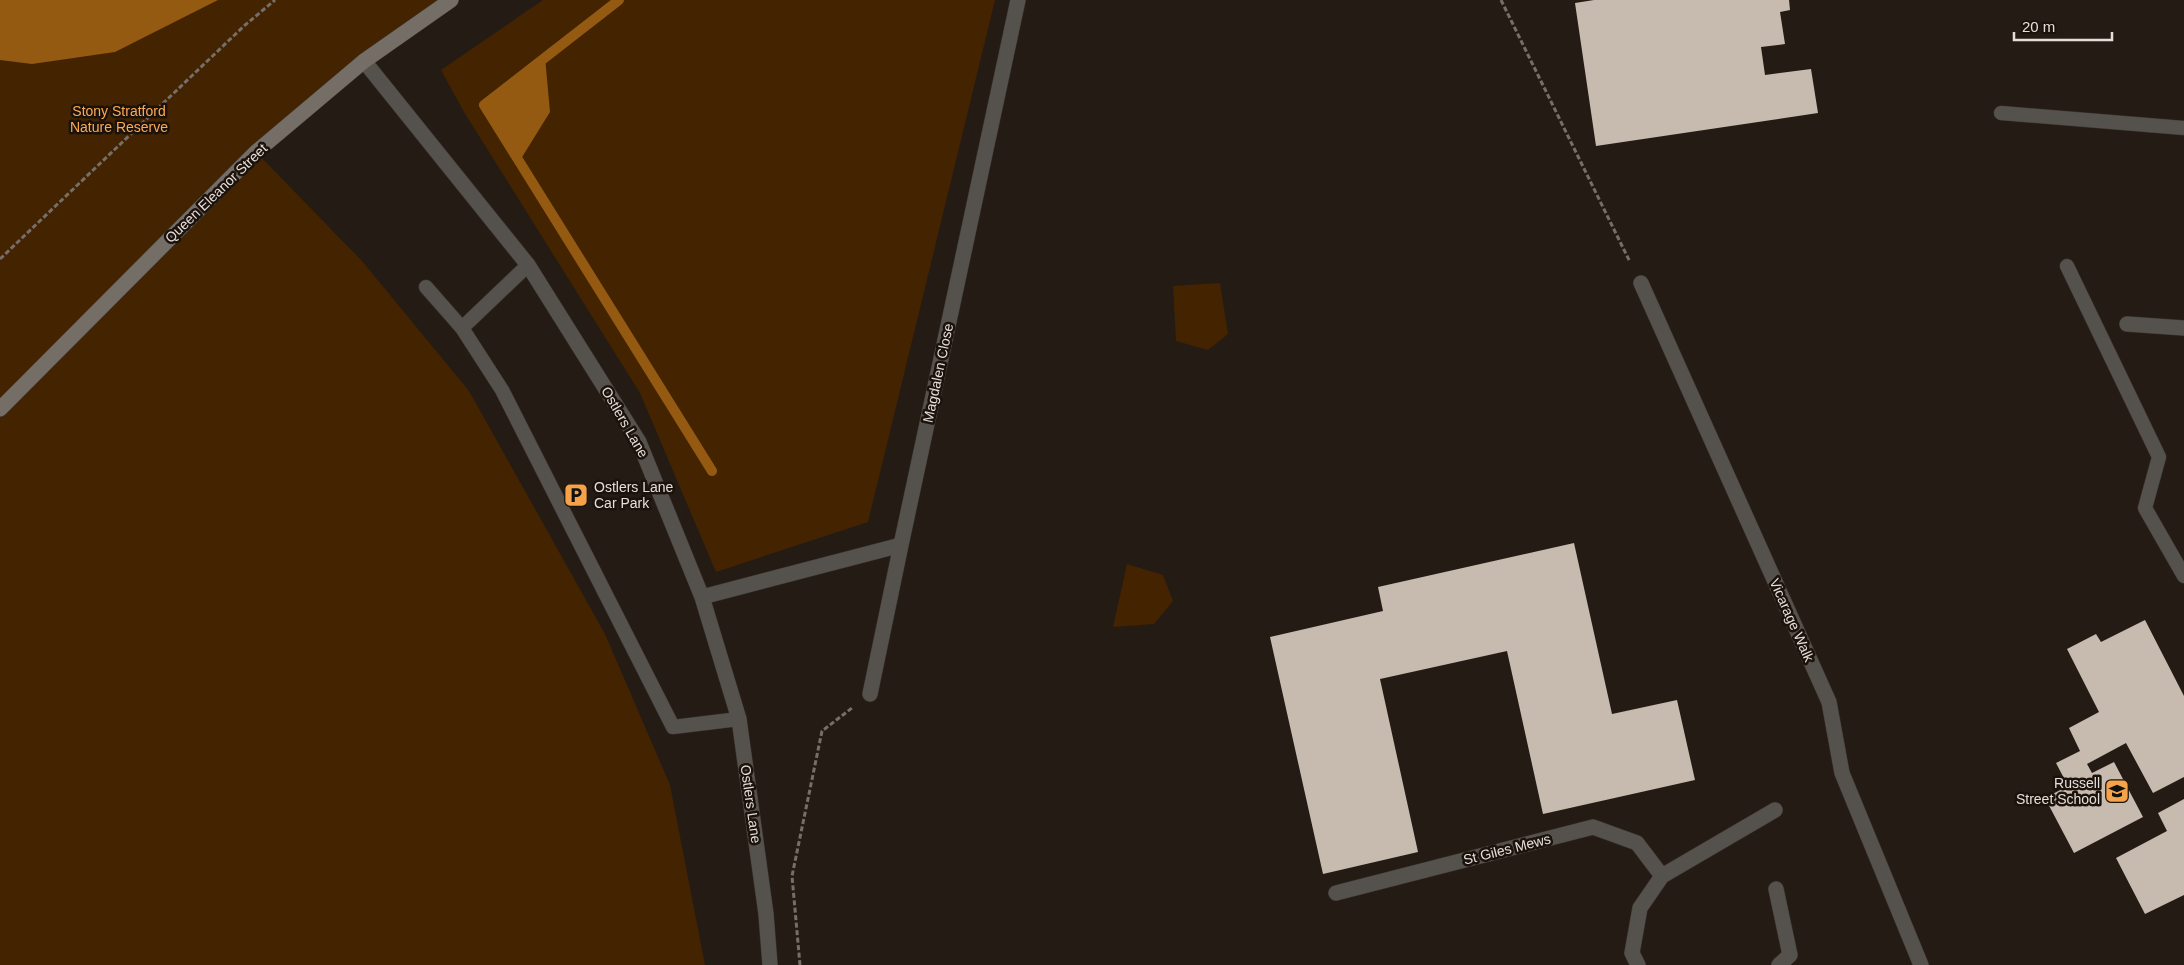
<svg xmlns="http://www.w3.org/2000/svg" width="2184" height="965" viewBox="0 0 2184 965" font-family="Helvetica,sans-serif">
  <rect width="100%" height="100%" fill="#241c14"/>
  <path fill="#432300" d="M0,0H451L256,152L362,261L469,391L605,634L670,785L705,965H0Z
    M543,0H995L868,522L716,572L640,393L464,112L441,70Z
    M1220,283L1228,334L1208,350L1176,341L1173,286Z
    M1127,564L1163,575L1173,601L1154,624L1113,627Z"/>
  <path fill="#955a11" d="M0,0H218L115,52L32,64L0,60Z
    M545,57L550,112L519,162L484,105Z"/>
  <g fill="none" stroke-linecap="round" stroke-linejoin="round">
    <path stroke="#955a11" stroke-width="10" d="M619,0L484,105L712,471"/>
  </g>
  <path fill="#c7bbb0" d="M1594,0H1789L1790,10L1780,12L1785,44L1761,47L1765,75L1811,69L1818,113L1596,146L1575,3Z
    M1574,543L1612,714L1677,700L1695,780L1543,814L1507,651L1380,679L1418,852L1323,874L1270,637L1383,611L1378,587Z
    M2145,620L2184,696V777L2153,793L2126,743L2087,764L2092,773L2114,762L2143,817L2074,853L2045,798L2068,786L2056,763L2080,751L2069,728L2099,712L2067,649L2096,634L2101,642Z
    M2184,799V895L2145,914L2116,858L2167,831L2158,813Z"/>
  <g fill="none" stroke-linecap="round" stroke-linejoin="round">
    <g stroke="#3f3730" stroke-width="15">
      <path id="lane" d="M2001,113L2184,128
        M2067,266L2159,457L2145,508L2184,576
        M426,287L462,328L502,390L673,727L739,719
        M462,328L528,265"/>
    </g>
    <g stroke="#3f3730" stroke-width="16">
      <path id="street" d="M364,61L528,265L639,442L702,597L739,719L766,914L770,965
        M1641,283L1829,702L1842,773L1921,965
        M2127,324L2184,328
        M702,597L901,545L1018,0
        M870,694L901,545
        M1776,889L1790,955L1779,965
        M1336,893L1593,827L1637,843L1662,876
        M1638,965L1632,953L1640,908L1662,876L1775,810"/>
    </g>
    <g stroke="#3f3730" stroke-width="16">
      <path id="secondary" d="M0,409L256,152L364,61L451,0"/>
    </g>
    <path stroke="#766f68" stroke-width="3" stroke-dasharray="5 2.5" stroke-linecap="butt" d="M1501,0L1630,262
      M0,259L244,26L275,0
      M800,965L792,876L822,731L852,708"/>
    <use href="#lane" stroke="#55514d" stroke-width="14"/>
    <use href="#street" stroke="#55514d" stroke-width="15"/>
    <use href="#secondary" stroke="#756e67" stroke-width="15"/>
  </g>
  <defs>
    <g id="parking-square" transform="scale(1.25)"><rect x="-9" y="-9" width="18" height="18" rx="4" fill="#f6a248" stroke="#1b120b"/><path d="M-3.5-5.5H1a3.5 3.5 0 0 1 0 7H-1V5.5H-3.5ZM-1-3.4V-.6H.8a1.4 1.4 0 0 0 0-2.8Z" fill="#111"/></g>
    <g id="school-square" transform="scale(1.25)"><rect x="-9" y="-9" width="18" height="18" rx="4" fill="#f6a248" stroke="#1b120b"/><path d="M0-5L7-2L0 1L-7-2ZM-4 1L0 2.5L4 1V4Q0 6-4 4Z" fill="#111"/></g>
  </defs>
  <g fill-rule="evenodd">
    <use href="#parking-square" x="576" y="495"/>
    <use href="#school-square" x="2117" y="791"/>
  </g>
  <g text-anchor="middle" dominant-baseline="central" stroke-width="5" stroke-linejoin="round" paint-order="stroke">
    <g font-size="14" fill="#feaa53" stroke="#1b120b">
      <text x="119" y="111">Stony Stratford<tspan x="119" dy="16">Nature Reserve</tspan></text>
    </g>
    <g font-size="14" fill="#e5dfda" stroke="#1b120b">
      <text transform="translate(216 193) rotate(-44)">Queen Eleanor Street</text>
      <text transform="translate(938 373) rotate(-78)">Magdalen Close</text>
      <text transform="translate(625 422) rotate(60)">Ostlers Lane</text>
      <text transform="translate(1792 620) rotate(66)">Vicarage Walk</text>
      <text transform="translate(751 804) rotate(82)">Ostlers Lane</text>
      <text transform="translate(1507 849) rotate(-14)">St Giles Mews</text>
    </g>
    <g font-size="14" fill="#e5dfda" stroke="#1b120b" text-anchor="start">
      <text x="594" y="487">Ostlers Lane<tspan x="594" dy="16">Car Park</tspan></text>
      <text x="2100" y="783" text-anchor="end">Russell<tspan x="2100" dy="16">Street School</tspan></text>
    </g>
  </g>
  <path d="M2014 32v8h98v-8" fill="none" stroke="#e5dfda" stroke-width="2.5"/>
  <text x="2022" y="32" font-size="15" fill="#e5dfda" stroke="#1b120b" stroke-width="4" paint-order="stroke">20 m</text>
</svg>
